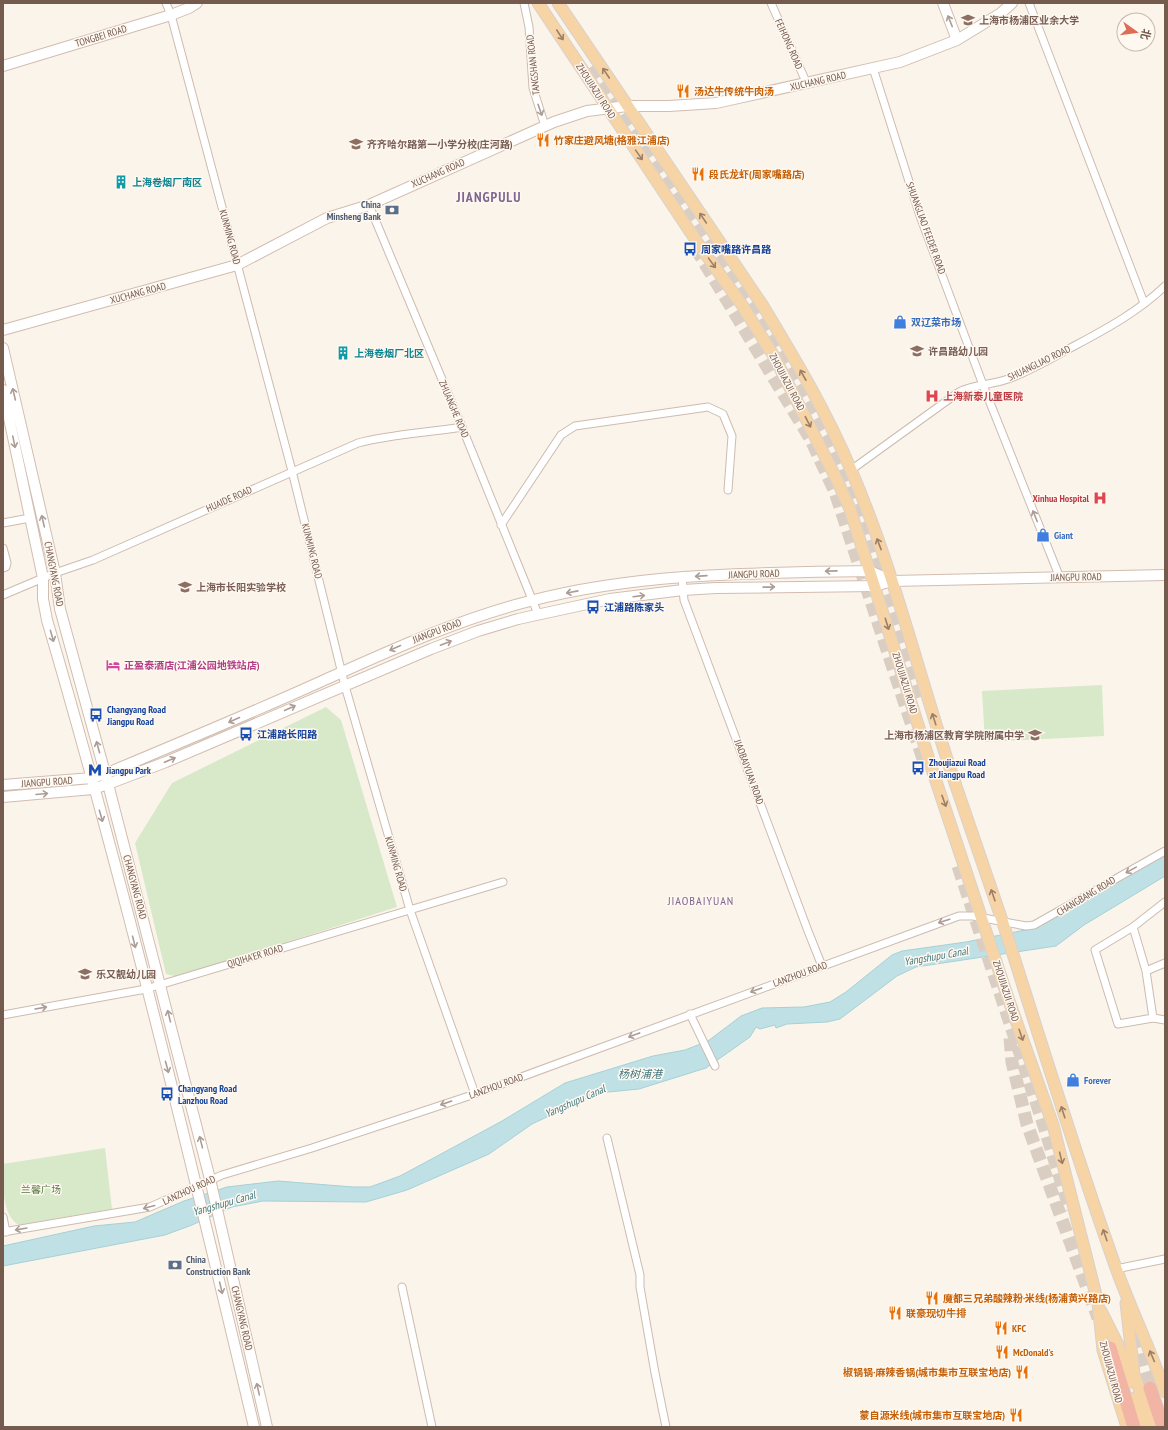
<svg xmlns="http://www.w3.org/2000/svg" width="1168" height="1430" viewBox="0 0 1168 1430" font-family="'PT Sans Narrow','Noto Sans SC',sans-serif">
  <rect width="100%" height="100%" fill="#fbf4ea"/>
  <path fill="#d7e9c8" d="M1102,685L1104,736L985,742L982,691Z
    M326,707L341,720L397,907L178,977L166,974L135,843L172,783Z
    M105,1148L112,1209L19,1225C1,1215 3,1182 3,1164Z"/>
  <path fill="#bfe1e5" stroke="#a5d1d6" d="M1165,854V876L1084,925L1056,946L916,967L897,976L840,1019L827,1022L787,1024L776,1028L775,1025L760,1029L756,1027L750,1037L706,1068L639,1089L598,1093L532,1124L489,1154L407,1190L366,1202L263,1201L232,1207L192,1225L165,1235L3,1266V1246L94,1226L135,1222L184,1201L227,1187L278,1181L353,1187H370L400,1176L441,1154L502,1121L565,1083L653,1056L685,1050L708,1041L741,1016L762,1008L804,1007L830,1002L846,992L892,955L902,951L966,942L1030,929L1065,912Z"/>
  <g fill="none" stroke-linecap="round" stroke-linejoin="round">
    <path stroke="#dacec3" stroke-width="13" stroke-dasharray="13 6" stroke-linecap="butt" d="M594,65L757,311L829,437L849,481L924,701
      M695,247L811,440L835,492L925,765
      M958,866L1043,1123L1070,1210
      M1010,1038L1012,1062L1027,1124L1098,1318
      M1130,1317L1150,1388"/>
    <g stroke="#cdbbb0" stroke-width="9">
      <path id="street" d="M166,3L171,15L292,471L345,686L410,910L475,1094
        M524,3L529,27L533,88L545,126
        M771,3L807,84
        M1029,3L1144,303
        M873,68L920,216L983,385L1060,578
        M369,205L462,427L538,614
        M851,470L959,392C974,384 992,385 1008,379C1028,372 1047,361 1065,351C1100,332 1136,314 1165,286
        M3,523L30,518
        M501,525L561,435L575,426L708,407L723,414L732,436L728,490
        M3,548L7,563L6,567L3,568
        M682,577L684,600L808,931L822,966
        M3,595L55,573L93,560L358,443C393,434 426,433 462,427
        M1133,927L1095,950L1118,1024L1153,1018L1165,1020
        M1146,971L1165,963
        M690,1014L715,1066
        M3,1015L146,989L503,882
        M1153,1018L1146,971L1133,927L1165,902
        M607,1138L640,1275V1287L655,1373L666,1427
        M3,1217L6,1232
        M3,1232L150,1207L222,1175L312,1148L475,1094L959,916H973L1026,926L1034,925L1165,851
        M1116,1269L1165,1259
        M402,1287L432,1427"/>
    </g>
    <g stroke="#d2bdb0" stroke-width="12">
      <path id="secondary" d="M943,3L957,40
        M3,66L171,15L189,8L197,3
        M3,330L237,265L327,218L369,205L554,122L587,111L627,106H669L716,103L900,62L957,40L1001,13L1012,3
        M3,348L55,573L60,609L108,784L210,1179L267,1427
        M3,390L43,578V599L47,620C125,886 190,1157 254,1427
        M3,785L92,778L105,774C177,744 249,714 320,682C389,651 456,620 530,601C641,572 757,573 870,571L892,581
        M3,797L93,789L108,784L166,762L431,649L478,631L518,619L610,599L683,590L716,588L875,586L892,581L1165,575"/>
    </g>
    <g stroke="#d8d1cd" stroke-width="13">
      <path id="primary" d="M538,3L699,245L742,305L775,358L837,480L850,509L931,766L1008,998L1053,1125L1098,1303L1103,1350L1127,1427
        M558,3L763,306C795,359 827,413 851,470C895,572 920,681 956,786C972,834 989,881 1005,929C1041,1042 1076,1156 1116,1268C1131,1310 1151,1350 1165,1392
        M1126,1303L1134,1374L1152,1427
        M1101,1311L1118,1345L1130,1382
        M1135,1398L1143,1427"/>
    </g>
    <g stroke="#d8d1cd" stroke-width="15">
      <path id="highway" d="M1110,1348L1134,1427
        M1150,1388L1163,1427"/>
    </g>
    <use href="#street" stroke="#fff" stroke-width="7"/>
    <use href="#secondary" stroke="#fff" stroke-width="10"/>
    <use href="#primary" stroke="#f6d4a6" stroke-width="11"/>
    <use href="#highway" stroke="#f2b4a4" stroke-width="13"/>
  </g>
  <defs><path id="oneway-shaft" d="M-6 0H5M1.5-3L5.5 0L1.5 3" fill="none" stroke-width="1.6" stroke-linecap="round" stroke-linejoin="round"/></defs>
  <g stroke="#ac9c95">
    <use href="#oneway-shaft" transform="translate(950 21) rotate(-112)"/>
    <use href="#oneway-shaft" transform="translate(540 110) rotate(71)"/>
    <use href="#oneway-shaft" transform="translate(14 394) rotate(-103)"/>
    <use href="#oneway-shaft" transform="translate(14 442) rotate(78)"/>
    <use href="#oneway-shaft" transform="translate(1035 516) rotate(-112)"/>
    <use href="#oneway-shaft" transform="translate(43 521) rotate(-103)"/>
    <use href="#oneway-shaft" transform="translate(831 571) rotate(179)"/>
    <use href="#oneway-shaft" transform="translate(701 576) rotate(176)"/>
    <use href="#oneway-shaft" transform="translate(769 587) rotate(-1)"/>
    <use href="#oneway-shaft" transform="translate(572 592) rotate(169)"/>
    <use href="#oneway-shaft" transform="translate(639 596) rotate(-7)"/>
    <use href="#oneway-shaft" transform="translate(52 636) rotate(74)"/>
    <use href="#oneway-shaft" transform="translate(446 643) rotate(-21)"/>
    <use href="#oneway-shaft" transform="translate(395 648) rotate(156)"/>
    <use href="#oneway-shaft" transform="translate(290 708) rotate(-24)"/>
    <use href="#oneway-shaft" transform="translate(234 720) rotate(156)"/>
    <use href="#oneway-shaft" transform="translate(98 747) rotate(-105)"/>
    <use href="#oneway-shaft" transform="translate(170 760) rotate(-23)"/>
    <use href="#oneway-shaft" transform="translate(42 794) rotate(-5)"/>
    <use href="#oneway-shaft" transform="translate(101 816) rotate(74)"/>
    <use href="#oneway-shaft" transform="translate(1131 870) rotate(151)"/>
    <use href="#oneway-shaft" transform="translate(944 921) rotate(162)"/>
    <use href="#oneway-shaft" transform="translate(134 942) rotate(76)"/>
    <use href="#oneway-shaft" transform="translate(756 990) rotate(160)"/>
    <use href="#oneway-shaft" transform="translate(41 1008) rotate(-10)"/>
    <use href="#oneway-shaft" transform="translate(169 1016) rotate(-104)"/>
    <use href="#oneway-shaft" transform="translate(634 1035) rotate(160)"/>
    <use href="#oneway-shaft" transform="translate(167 1067) rotate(75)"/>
    <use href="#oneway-shaft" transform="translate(446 1103) rotate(161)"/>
    <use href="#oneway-shaft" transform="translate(201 1142) rotate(-104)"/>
    <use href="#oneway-shaft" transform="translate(149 1207) rotate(165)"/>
    <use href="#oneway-shaft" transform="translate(21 1229) rotate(170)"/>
    <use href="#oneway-shaft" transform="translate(221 1288) rotate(77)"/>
    <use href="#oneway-shaft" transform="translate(258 1389) rotate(-103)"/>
  </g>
  <g stroke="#9c7f68">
    <use href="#oneway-shaft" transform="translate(560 35) rotate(57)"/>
    <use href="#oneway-shaft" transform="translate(606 73) rotate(-124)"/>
    <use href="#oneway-shaft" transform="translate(639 155) rotate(55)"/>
    <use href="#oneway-shaft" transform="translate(703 218) rotate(-124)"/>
    <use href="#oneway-shaft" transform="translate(712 263) rotate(54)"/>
    <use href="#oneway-shaft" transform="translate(803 375) rotate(-119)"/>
    <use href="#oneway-shaft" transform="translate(808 422) rotate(63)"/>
    <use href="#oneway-shaft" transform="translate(879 544) rotate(-111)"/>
    <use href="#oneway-shaft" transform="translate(887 624) rotate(73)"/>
    <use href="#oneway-shaft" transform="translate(934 719) rotate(-108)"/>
    <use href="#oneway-shaft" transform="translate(944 801) rotate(70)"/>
    <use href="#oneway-shaft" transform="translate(993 895) rotate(-109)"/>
    <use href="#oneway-shaft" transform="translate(1021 1035) rotate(71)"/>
    <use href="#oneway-shaft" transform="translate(1063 1112) rotate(-108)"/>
    <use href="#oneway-shaft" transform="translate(1061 1158) rotate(76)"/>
    <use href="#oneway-shaft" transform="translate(1105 1235) rotate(-109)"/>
    <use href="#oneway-shaft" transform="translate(1152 1356) rotate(-113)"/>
  </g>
  <defs>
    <g id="university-bare" transform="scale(1.08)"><path d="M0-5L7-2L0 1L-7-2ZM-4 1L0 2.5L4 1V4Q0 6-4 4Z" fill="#8d6e63" stroke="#fef8f0" stroke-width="2.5" paint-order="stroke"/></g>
    <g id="restaurant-bare" transform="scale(1.08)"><path d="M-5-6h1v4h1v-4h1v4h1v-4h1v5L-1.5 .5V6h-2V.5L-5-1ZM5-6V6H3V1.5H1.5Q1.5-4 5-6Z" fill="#e8710a" stroke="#fef8f0" stroke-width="2.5" paint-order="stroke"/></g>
    <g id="school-bare" transform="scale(1.08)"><path d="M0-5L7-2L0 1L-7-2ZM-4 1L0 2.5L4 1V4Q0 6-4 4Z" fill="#8d6e63" stroke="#fef8f0" stroke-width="2.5" paint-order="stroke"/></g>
    <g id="building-bare" transform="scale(1.08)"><path d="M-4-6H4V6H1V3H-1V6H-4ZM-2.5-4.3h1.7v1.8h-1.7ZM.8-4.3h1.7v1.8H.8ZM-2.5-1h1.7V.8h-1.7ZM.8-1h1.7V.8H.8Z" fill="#0f9aa8" stroke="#fef8f0" stroke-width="2.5" paint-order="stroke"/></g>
    <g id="bank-bare" transform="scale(1.08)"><path d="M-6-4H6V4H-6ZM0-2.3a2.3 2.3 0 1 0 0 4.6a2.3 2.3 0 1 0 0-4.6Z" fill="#5c6f8a" stroke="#fef8f0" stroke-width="2.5" paint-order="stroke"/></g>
    <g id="bus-bare" transform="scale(1.08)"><path d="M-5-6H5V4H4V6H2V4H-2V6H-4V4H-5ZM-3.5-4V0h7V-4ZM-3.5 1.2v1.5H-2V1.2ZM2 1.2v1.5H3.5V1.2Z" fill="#1a4fb4" stroke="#fef8f0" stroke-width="2.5" paint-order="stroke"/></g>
    <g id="shop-bare" transform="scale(1.08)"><path d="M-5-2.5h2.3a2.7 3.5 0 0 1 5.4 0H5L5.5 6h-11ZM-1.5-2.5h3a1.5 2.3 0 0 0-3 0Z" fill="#3f7fe0" stroke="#fef8f0" stroke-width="2.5" paint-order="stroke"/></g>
    <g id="hospital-bare" transform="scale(1.08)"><path d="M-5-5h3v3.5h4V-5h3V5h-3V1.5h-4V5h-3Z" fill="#e0444e" stroke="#fef8f0" stroke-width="2.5" paint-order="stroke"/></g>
    <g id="hotel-bare" transform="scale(1.08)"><path d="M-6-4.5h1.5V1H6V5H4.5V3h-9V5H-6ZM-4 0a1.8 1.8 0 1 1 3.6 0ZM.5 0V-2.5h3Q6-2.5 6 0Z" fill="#d1479c" stroke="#fef8f0" stroke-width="2.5" paint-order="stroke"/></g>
    <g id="metro-bare" transform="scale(1.08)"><path d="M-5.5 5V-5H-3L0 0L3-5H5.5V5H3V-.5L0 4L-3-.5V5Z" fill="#1a4fb4" stroke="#fef8f0" stroke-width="2.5" paint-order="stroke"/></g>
  </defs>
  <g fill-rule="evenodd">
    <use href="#university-bare" x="968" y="20"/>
    <use href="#restaurant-bare" x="683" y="91"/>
    <use href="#restaurant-bare" x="543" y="140"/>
    <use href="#school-bare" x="356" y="144"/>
    <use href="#restaurant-bare" x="698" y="174"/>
    <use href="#building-bare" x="121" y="182"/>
    <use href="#bank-bare" x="392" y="210"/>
    <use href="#bus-bare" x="690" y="249"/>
    <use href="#shop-bare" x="900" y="322"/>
    <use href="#school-bare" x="917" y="351"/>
    <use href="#building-bare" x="343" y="353"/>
    <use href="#hospital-bare" x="932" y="396"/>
    <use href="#hospital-bare" x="1100" y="498"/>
    <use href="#shop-bare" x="1043" y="535"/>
    <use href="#school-bare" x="185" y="587"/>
    <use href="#bus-bare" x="593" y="607"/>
    <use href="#hotel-bare" x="113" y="665"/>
    <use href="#bus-bare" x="96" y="715"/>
    <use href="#bus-bare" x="246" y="734"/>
    <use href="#school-bare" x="1035" y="735"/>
    <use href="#bus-bare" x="918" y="768"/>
    <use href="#metro-bare" x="95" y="770"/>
    <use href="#school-bare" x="85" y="974"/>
    <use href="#shop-bare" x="1073" y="1080"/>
    <use href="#bus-bare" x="167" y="1094"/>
    <use href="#bank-bare" x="175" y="1265"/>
    <use href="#restaurant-bare" x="932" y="1298"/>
    <use href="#restaurant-bare" x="895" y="1313"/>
    <use href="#restaurant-bare" x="1001" y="1328"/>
    <use href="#restaurant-bare" x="1002" y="1352"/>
    <use href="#restaurant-bare" x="1022" y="1372"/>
    <use href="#restaurant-bare" x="1016" y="1415"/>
  </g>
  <g text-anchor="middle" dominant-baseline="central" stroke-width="3" stroke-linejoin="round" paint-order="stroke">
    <g font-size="10" font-weight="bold" fill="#785e54" stroke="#fef8f0" text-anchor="start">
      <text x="979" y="20">上海市杨浦区业余大学</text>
      <text x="367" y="144">齐齐哈尔路第一小学分校(庄河路)</text>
      <text x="928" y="351">许昌路幼儿园</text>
      <text x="196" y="587">上海市长阳实验学校</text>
      <text x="1024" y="735" text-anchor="end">上海市杨浦区教育学院附属中学</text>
      <text x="96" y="974">乐又靓幼儿园</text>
    </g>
    <g font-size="10" fill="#755a4e" stroke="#fef8f0">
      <text transform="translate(101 36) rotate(-17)">TONGBEI ROAD</text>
      <text transform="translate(789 44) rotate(66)">FEIHONG ROAD</text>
      <text transform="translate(533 65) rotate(-96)">TANGSHAN ROAD</text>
      <text transform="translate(818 81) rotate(-13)">XUCHANG ROAD</text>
      <text transform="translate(596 91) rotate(57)">ZHOUJIAZUI ROAD</text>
      <text transform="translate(438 173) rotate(-24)">XUCHANG ROAD</text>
      <text transform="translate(926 228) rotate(70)">SHUANGLIAO FEEDER ROAD</text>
      <text transform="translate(230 237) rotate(75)">KUNMING ROAD</text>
      <text transform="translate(138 293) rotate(-15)">XUCHANG ROAD</text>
      <text transform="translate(1039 363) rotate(-26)">SHUANGLIAO ROAD</text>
      <text transform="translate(787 382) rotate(62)">ZHOUJIAZUI ROAD</text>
      <text transform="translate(454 409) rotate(67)">ZHUANGHE ROAD</text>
      <text transform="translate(229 499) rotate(-24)">HUAIDE ROAD</text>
      <text transform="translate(312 551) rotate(76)">KUNMING ROAD</text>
      <text transform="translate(54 574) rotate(79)">CHANGYANG ROAD</text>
      <text transform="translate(754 574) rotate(-2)">JIANGPU ROAD</text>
      <text transform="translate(1076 577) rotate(-1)">JIANGPU ROAD</text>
      <text transform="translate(437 631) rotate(-21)">JIANGPU ROAD</text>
      <text transform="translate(905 683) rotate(73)">ZHOUJIAZUI ROAD</text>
      <text transform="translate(749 772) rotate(70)">JIAOBAIYUAN ROAD</text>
      <text transform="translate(47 782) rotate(-4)">JIANGPU ROAD</text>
      <text transform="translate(396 864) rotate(74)">KUNMING ROAD</text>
      <text transform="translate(135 887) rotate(75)">CHANGYANG ROAD</text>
      <text transform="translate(1086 896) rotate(-31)">CHANGBANG ROAD</text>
      <text transform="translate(255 956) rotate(-17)">QIQIHA'ER ROAD</text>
      <text transform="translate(800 974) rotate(-20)">LANZHOU ROAD</text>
      <text transform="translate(1006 991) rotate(72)">ZHOUJIAZUI ROAD</text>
      <text transform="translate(496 1086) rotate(-20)">LANZHOU ROAD</text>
      <text transform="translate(189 1190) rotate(-25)">LANZHOU ROAD</text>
      <text transform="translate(242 1318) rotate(77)">CHANGYANG ROAD</text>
      <text transform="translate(1111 1372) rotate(75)">ZHOUJIAZUI ROAD</text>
    </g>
    <g font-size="10" font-weight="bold" fill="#c56008" stroke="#fef8f0" text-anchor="start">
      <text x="694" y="91">汤达牛传统牛肉汤</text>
      <text x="554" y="140">竹家庄避风塘(格雅江浦店)</text>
      <text x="709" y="174">段氏龙虾(周家嘴路店)</text>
      <text x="943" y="1298">魔都三兄弟酸辣粉·米线(杨浦黄兴路店)</text>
      <text x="906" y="1313">联豪现切牛排</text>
      <text x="1012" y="1328">KFC</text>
      <text x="1013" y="1352">McDonald's</text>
      <text x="1011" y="1372" text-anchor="end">椒锅锅·麻辣香锅(城市集市互联宝地店)</text>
      <text x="1005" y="1415" text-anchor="end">蒙自源米线(城市集市互联宝地店)</text>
    </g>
    <g font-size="10" font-weight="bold" fill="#0d838f" stroke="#fef8f0" text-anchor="start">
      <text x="132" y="182">上海卷烟厂南区</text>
      <text x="354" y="353">上海卷烟厂北区</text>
    </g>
    <g font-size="10" font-weight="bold" fill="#4e5e75" stroke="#fef8f0" text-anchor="end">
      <text x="381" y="204">China<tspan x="381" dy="12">Minsheng Bank</tspan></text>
      <text x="186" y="1259" text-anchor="start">China<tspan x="186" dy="12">Construction Bank</tspan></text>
    </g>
    <g font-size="10" font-weight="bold" fill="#164399" stroke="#fef8f0" text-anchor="start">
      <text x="701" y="249">周家嘴路许昌路</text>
      <text x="604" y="607">江浦路陈家头</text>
      <text x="107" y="709">Changyang Road<tspan x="107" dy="12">Jiangpu Road</tspan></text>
      <text x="257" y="734">江浦路长阳路</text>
      <text x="929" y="762">Zhoujiazui Road<tspan x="929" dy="12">at Jiangpu Road</tspan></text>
      <text x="106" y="770">Jiangpu Park</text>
      <text x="178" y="1088">Changyang Road<tspan x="178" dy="12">Lanzhou Road</tspan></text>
    </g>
    <g font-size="10" font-weight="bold" fill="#366cbe" stroke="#fef8f0" text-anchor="start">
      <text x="911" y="322">双辽菜市场</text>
      <text x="1054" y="535">Giant</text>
      <text x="1084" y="1080">Forever</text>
    </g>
    <g font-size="10" font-weight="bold" fill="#be3a42" stroke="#fef8f0" text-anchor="start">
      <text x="943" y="396">上海新泰儿童医院</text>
      <text x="1089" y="498" text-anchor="end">Xinhua Hospital</text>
    </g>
    <g font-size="10" font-weight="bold" fill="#b23c85" stroke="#fef8f0" text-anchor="start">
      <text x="124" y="665">正盈泰酒店(江浦公园地铁站店)</text>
    </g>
    <g font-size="10" fill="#587a46" stroke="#fef8f0">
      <text x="41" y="1189">兰馨广场</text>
    </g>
    <g font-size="11" font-style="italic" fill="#457a80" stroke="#fef8f0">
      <text transform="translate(936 956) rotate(-10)">Yangshupu Canal</text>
      <text x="640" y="1074">杨树浦港</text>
      <text transform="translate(575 1101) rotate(-24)">Yangshupu Canal</text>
      <text transform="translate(224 1203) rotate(-16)">Yangshupu Canal</text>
    </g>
    <g font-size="12" letter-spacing="1" fill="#806691" stroke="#fef8f0">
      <text x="701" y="900">JIAOBAIYUAN</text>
    </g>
    <g font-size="14" font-weight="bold" letter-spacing="1" fill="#806691" stroke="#fef8f0">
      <text x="489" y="197">JIANGPULU</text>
    </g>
  </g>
  <rect width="1168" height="1430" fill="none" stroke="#755a4e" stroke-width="8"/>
  <g transform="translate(1136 32) rotate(104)"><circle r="19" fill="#fef8f0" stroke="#c7b9af"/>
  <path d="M0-3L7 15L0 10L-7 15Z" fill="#de6d56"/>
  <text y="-6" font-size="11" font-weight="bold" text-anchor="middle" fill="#755a4e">北</text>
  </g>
</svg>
